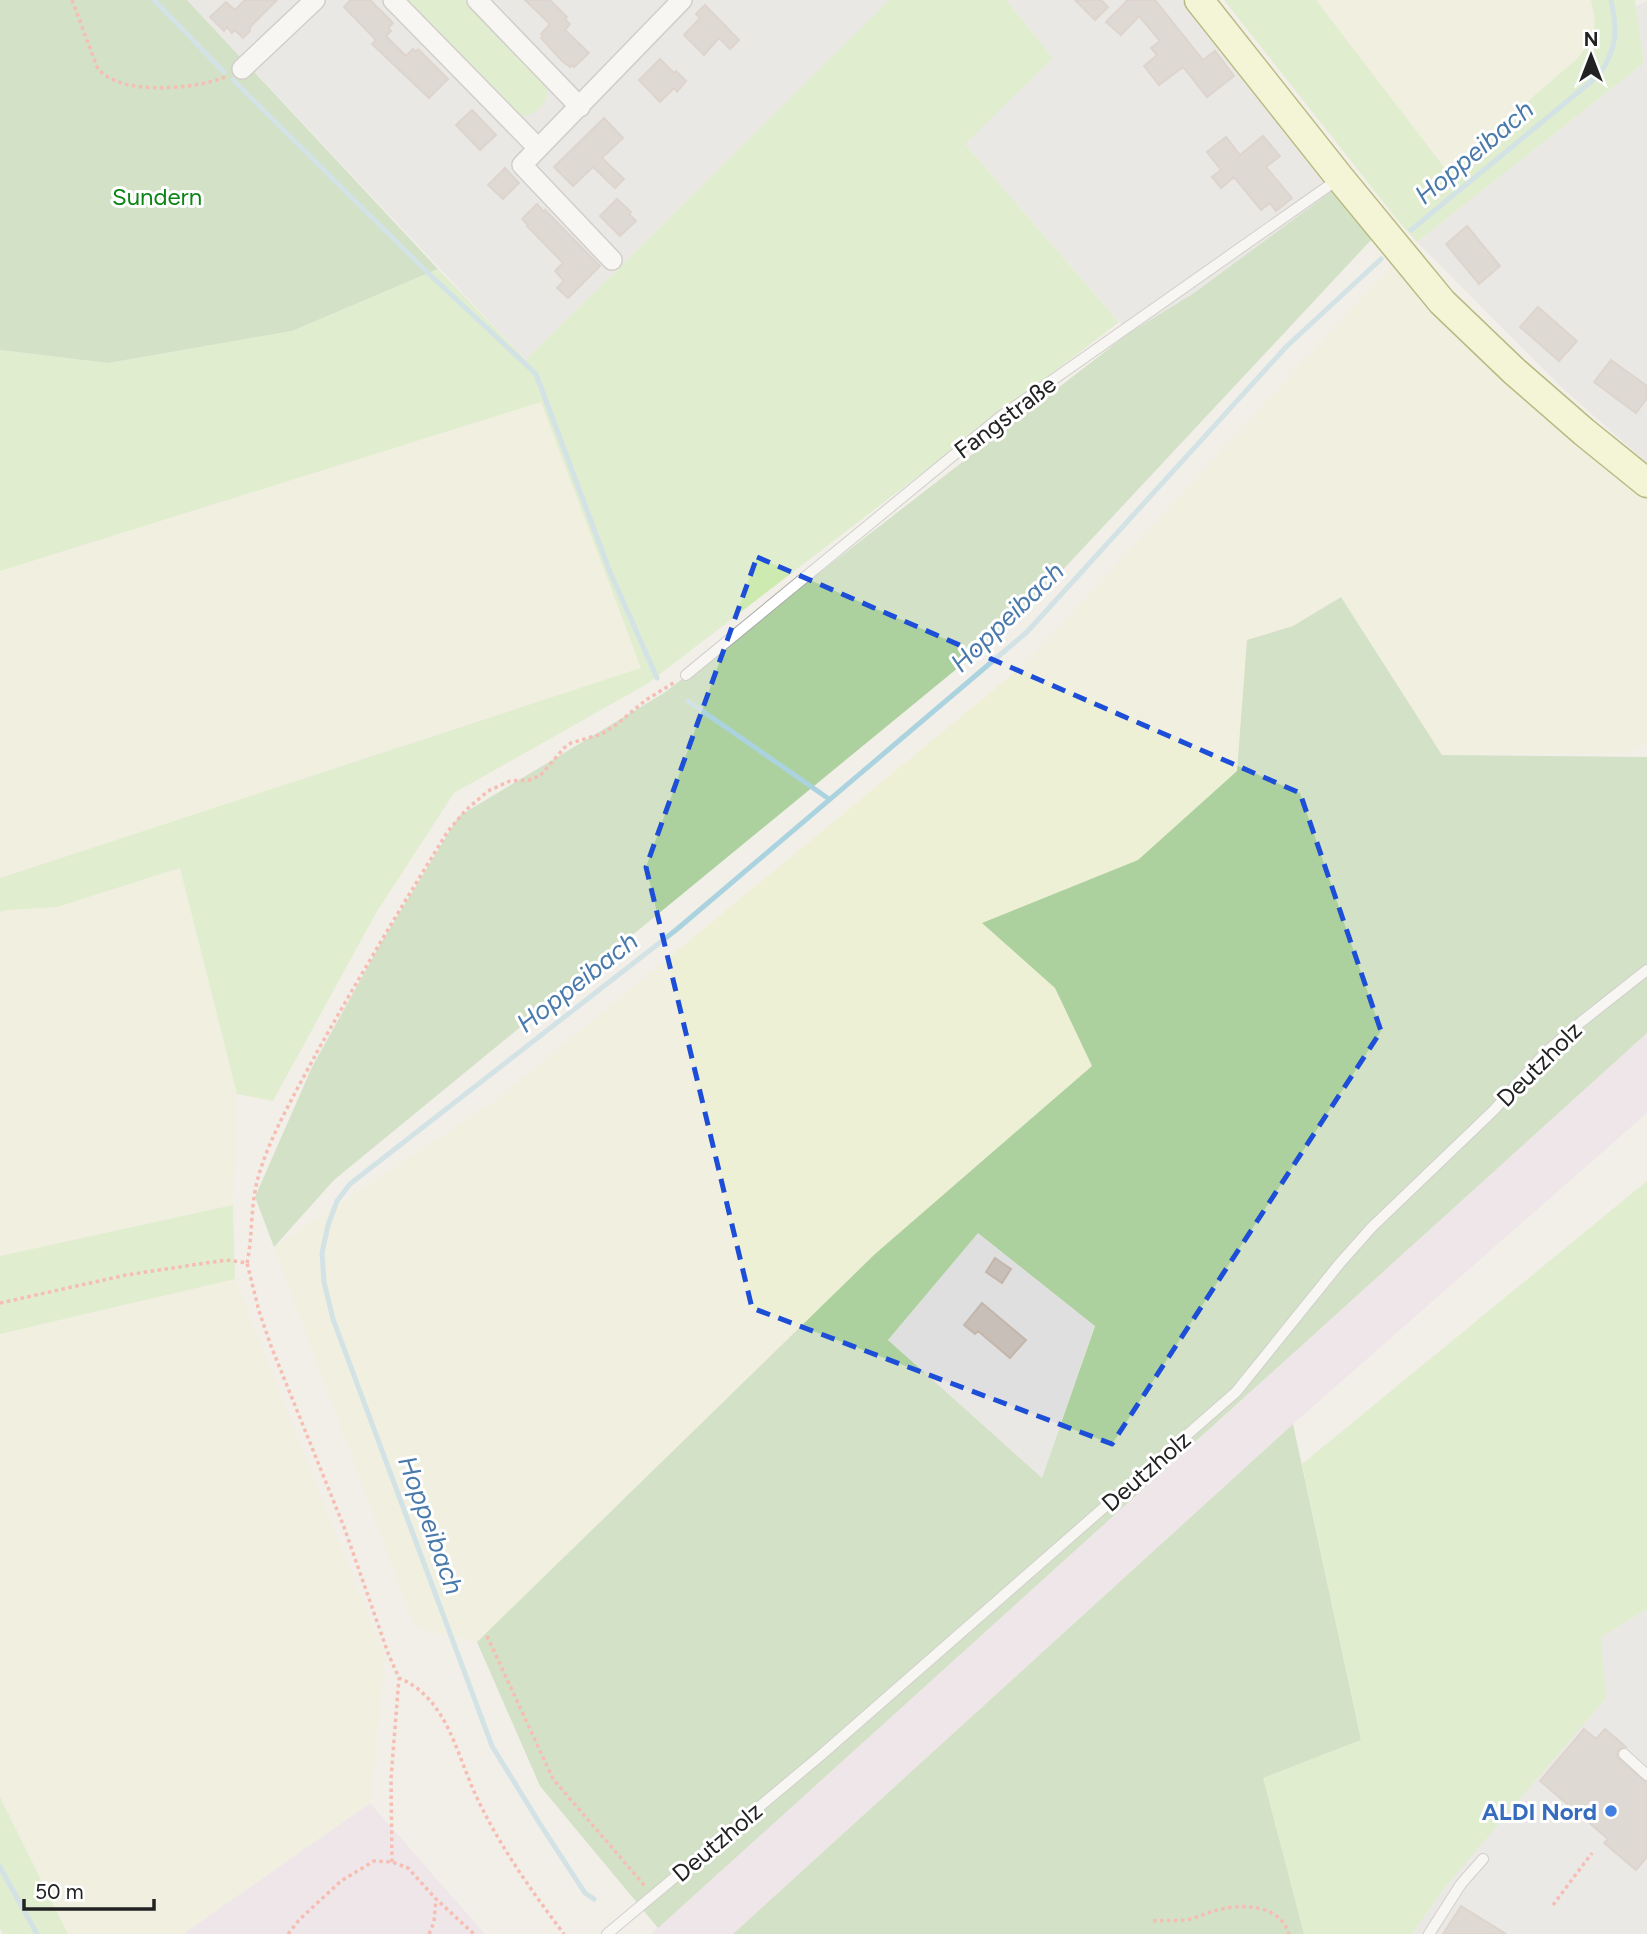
<svg xmlns="http://www.w3.org/2000/svg" width="1647" height="1934" viewBox="0 0 1647 1934" font-family="Figtree,sans-serif">
  <rect width="100%" height="100%" fill="#f2efe9"/>
  <path fill="#e0dfdf" d="M187,0H889L526,360Z
    M1006,0H1181L1332,191L1194,293L1129,333L965,144L1053,58Z
    M1647,1V463L1559,385L1417,242L1644,63L1636,6Z
    M978,1232L1095,1325L1042,1479L888,1340Z
    M1647,1609V1934H1412L1446,1886L1601,1637Z"/>
  <path fill="#ebdbe8" d="M1647,1033V1113L1293,1424L733,1934H651Z
    M370,1803L485,1934H183Z"/>
  <path fill="#eef0d5" d="M1316,0H1591L1594,11V36L1578,58L1447,172Z
    M1395,262L1647,497V742L1630,753L1442,755L1341,597L1293,626L1248,640L1237,771L1138,860L983,923L1055,988L1092,1066L875,1254L477,1642L415,1627L274,1247L495,1101L1026,663Z
    M541,401L641,668L0,878V571Z
    M180,868L237,1094L233,1205L0,1256V912L7,910L57,907Z
    M235,1279L385,1658L370,1803L183,1934H68L0,1797V1334Z"/>
  <path fill="#cdebb0" d="M398,0H468L547,83C551,101 537,115 520,117Z
    M889,0H1006L1053,58L965,144L1119,322L647,684L454,793L376,913L273,1101L237,1094L180,868L57,907L7,910L0,912V878L641,668L541,402L0,571V350L108,363L292,331L438,269L526,360Z
    M1224,0H1316L1447,171L1578,58C1595,35 1598,29 1591,0H1635L1644,63L1417,242L1395,217Z
    M1647,1181V1609L1601,1637L1606,1698L1446,1886L1412,1934H1304L1262,1778L1361,1740L1302,1464Z
    M233,1205L235,1279L0,1334V1256Z
    M0,1797L68,1934H3L0,1929Z"/>
  <path fill="#add19e" fill-rule="evenodd" d="M0,0H187L438,269L292,331L108,363L0,350Z
    M1332,191L1372,239L1015,621L334,1180L274,1247L255,1197L312,1067L381,943L459,816L664,693L1129,333L1194,293Z
    M1341,597L1442,755L1647,757V1033L658,1928L540,1786L477,1642L875,1254L1092,1066L1055,988L982,923L1138,860L1237,771L1247,640L1293,626ZM978,1233L1095,1326L1042,1478L888,1340Z
    M1293,1424L1361,1740L1263,1778L1304,1934H733Z"/>
  <path fill="#e2e2e2" d="M1537,1779L1608,1839L1605,1843L1635,1870L1647,1857V1934H1506L1441,1893Z"/>
  <g fill="none" stroke-linecap="round" stroke-linejoin="round">
    <path stroke="#aad3df" stroke-width="5" d="M154,0L224,72
      M233,80L426,271L536,374L610,572L657,678
      M1411,230L1599,75C1617,48 1618,32 1611,0
      M688,701L829,799
      M0,1867L37,1934
      M594,1899L585,1893L540,1824L492,1746L333,1319L324,1282L322,1253L328,1225L337,1201L350,1184L676,930L1027,632L1286,347L1381,259"/>
  </g>
  <path fill="#c7bfb8" stroke="#c4b6ab" stroke-width="2" d="M245,0H277L250,27V31L243,38L235,30L232,33L227,27L224,31L210,17L226,2L235,10Z
    M350,0H370L393,23L388,28L391,31L386,36L406,56L413,49L416,52L418,49L448,79L429,98L372,44L376,40L344,7Z
    M525,0H550L567,17L565,19L570,24L565,30L589,53L574,67L572,65L570,67L562,61L541,38L543,36L541,34L550,24Z
    M1075,0H1101L1108,7L1095,20Z
    M1126,0H1155L1203,60L1215,51L1234,76L1207,97L1183,67L1159,85L1144,66L1157,55L1151,48L1160,41L1139,16L1121,35L1106,22L1127,1Z
    M705,5L739,40L730,49L719,38L704,55L684,35L700,18L696,14Z
    M660,59L674,73L676,71L686,81L677,92L674,88L660,102L639,80Z
    M472,110L496,135L480,150L456,125Z
    M604,118L623,138L602,158L624,179L615,188L593,167L573,186L554,167Z
    M1263,136L1280,156L1266,167L1292,198L1276,211L1270,203L1261,210L1234,177L1221,188L1212,177L1221,170L1207,152L1226,137L1240,155Z
    M505,168L519,183L503,199L488,185Z
    M617,199L631,212L629,214L636,221L620,236L600,216Z
    M537,204L544,212L545,210L600,266L568,298L557,288L564,281L555,271L563,263L527,226L528,225L522,219Z
    M1467,226L1500,266L1479,284L1446,244Z
    M1538,307L1577,341L1559,361L1520,327Z
    M1611,360L1647,386V398L1636,413L1594,382Z
    M995,1258L1011,1269L1002,1283L986,1272Z
    M982,1303L1026,1340L1010,1358L978,1331L975,1334L964,1325Z
    M1584,1729L1596,1739L1605,1729L1626,1747L1618,1750L1617,1757L1647,1783V1857L1636,1870L1604,1843L1608,1839L1540,1781Z
    M1461,1906L1506,1934H1443Z"/>
  <g fill="none" stroke-linecap="round" stroke-linejoin="round">
    <g stroke="#a9a9a9" stroke-width="12">
      <path id="lane" d="M686,675L1000,417L1337,180
        M1624,1754L1647,1775
        M607,1934L820,1756L1236,1392L1340,1263L1372,1227L1494,1110L1546,1052L1581,1022L1647,970
        M1429,1934L1461,1884L1483,1859"/>
    </g>
    <g stroke="#a9a9a9" stroke-width="22">
      <path id="street" d="M393,0L538,148
        M477,0L580,107
        M242,69L315,0
        M612,260L522,165L682,0"/>
    </g>
    <g stroke="#707d05" stroke-width="31">
      <path id="secondary" d="M1199,0L1340,178L1442,302L1514,371L1584,432L1647,483"/>
    </g>
    <path stroke="#fa8072" stroke-width="3.5" stroke-dasharray="3.5 3.5" stroke-linecap="butt" d="M72,0L97,67C117,97 197,89 225,77
      M247,1263C253,1235 250,1206 258,1178C269,1137 297,1090 317,1052C359,977 403,904 448,831L466,810L488,791L510,781L529,780L540,776L564,748L571,743L602,734L617,724L646,700L675,682
      M0,1303L126,1275L226,1260L247,1263L259,1311L271,1346L344,1527L388,1653L399,1678C450,1699 457,1760 480,1804C503,1851 533,1893 564,1934
      M487,1636L553,1779L645,1886
      M392,1862L391,1778L399,1678
      M1553,1905L1592,1853
      M1153,1921C1164,1920 1175,1921 1186,1920C1197,1918 1207,1912 1218,1910C1243,1903 1280,1905 1289,1934
      M288,1934L299,1920L341,1881L374,1861L392,1862L408,1868L436,1899L474,1934
      M429,1934L434,1922L436,1899"/>
    <use href="#lane" stroke="#fff" stroke-width="10"/>
    <use href="#street" stroke="#fff" stroke-width="19"/>
    <use href="#secondary" stroke="#f7fabf" stroke-width="28"/>
  </g>
  <path d="M0 0H1647V1934H0ZM757,557L1300,793L1381,1031L1112,1444L752,1308L646,867Z" fill="#f2efe9" fill-opacity=".55" fill-rule="evenodd"/>
  <path fill="none" stroke="#1d4ed8" stroke-width="5" stroke-dasharray="14 9" stroke-linejoin="round" d="M757,557L1300,793L1381,1031L1112,1444L752,1308L646,867Z"/>
  <circle fill="#3f7fe0" stroke="#fff" stroke-width="2.5" cx="1611" cy="1811" r="7"/>
  <g text-anchor="middle" dominant-baseline="central" stroke-width="6" stroke-linejoin="round" paint-order="stroke">
    <g font-size="24" fill="#0c8416" stroke="#fff">
      <text x="157" y="196">Sundern</text>
    </g>
    <g font-size="24" fill="#222" stroke="#fff">
      <text transform="translate(1005 417) rotate(-37)">Fangstraße</text>
      <text transform="translate(1539 1064) rotate(-45)">Deutzholz</text>
      <text transform="translate(1146 1471) rotate(-41)">Deutzholz</text>
      <text transform="translate(717 1842) rotate(-40)">Deutzholz</text>
    </g>
    <g font-size="24" font-weight="bold" fill="#366cbe" stroke="#fff" text-anchor="end">
      <text x="1597" y="1811">ALDI Nord</text>
    </g>
    <g font-size="26" font-style="italic" fill="#4a7aab" stroke="#fff">
      <text transform="translate(1474 152) rotate(-40)">Hoppeibach</text>
      <text transform="translate(1007 617) rotate(-44)">Hoppeibach</text>
      <text transform="translate(577 982) rotate(-38)">Hoppeibach</text>
      <text transform="translate(431 1525) rotate(70)">Hoppeibach</text>
    </g>
  </g>
  <g transform="translate(1591 56)" stroke="#ffffff" stroke-width="5" paint-order="stroke">
  <path d="M0-5L12 26L0 18L-12 26Z" fill="#222222"/>
  <text y="-10" font-size="19" font-weight="bold" text-anchor="middle" fill="#222222">N</text>
  </g>
  <path d="M24 1899v10h130v-10" fill="none" stroke="#222222" stroke-width="3.5"/>
  <text x="35" y="1899" font-size="21" fill="#222222" stroke="#ffffff" stroke-width="5" paint-order="stroke">50 m</text>
</svg>
